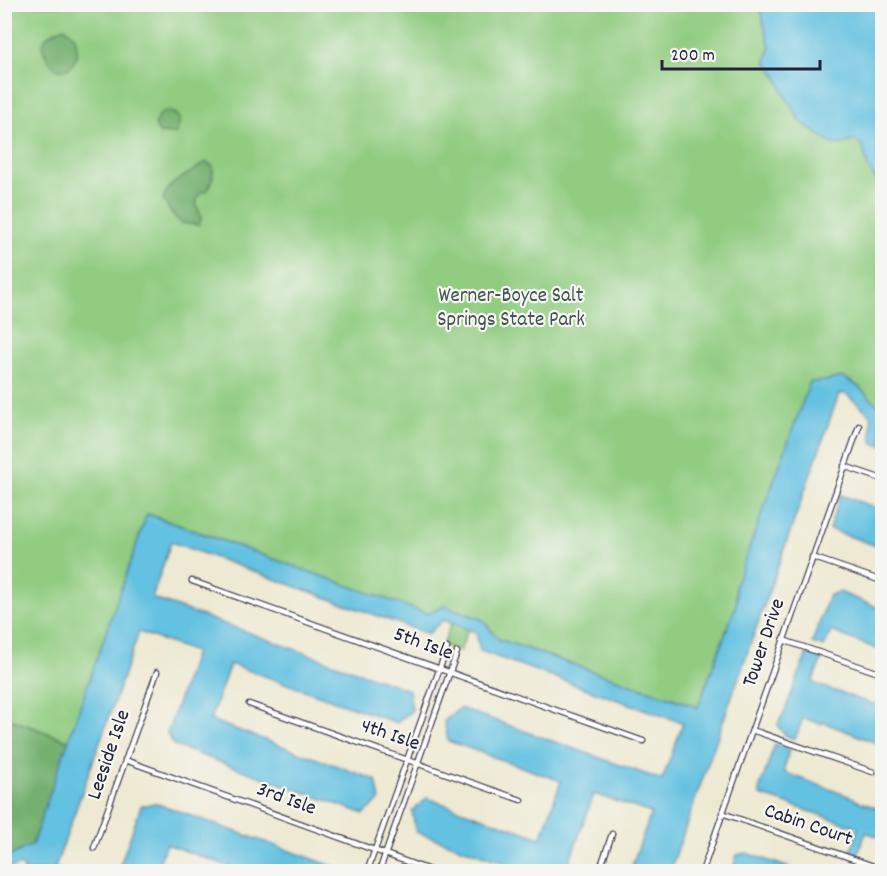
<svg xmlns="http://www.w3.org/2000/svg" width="887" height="876" viewBox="0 0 887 876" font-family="Dekko,sans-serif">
  <rect width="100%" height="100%" fill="#f6f6f2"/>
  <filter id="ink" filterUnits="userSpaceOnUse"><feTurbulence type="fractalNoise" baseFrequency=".0167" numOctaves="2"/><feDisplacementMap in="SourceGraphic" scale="12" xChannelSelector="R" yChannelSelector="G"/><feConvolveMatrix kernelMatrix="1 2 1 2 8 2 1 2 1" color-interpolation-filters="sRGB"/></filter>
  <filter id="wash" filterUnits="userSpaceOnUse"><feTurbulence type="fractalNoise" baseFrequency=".008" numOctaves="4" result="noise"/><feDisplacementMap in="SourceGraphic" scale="24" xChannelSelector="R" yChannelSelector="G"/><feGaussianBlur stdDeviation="1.35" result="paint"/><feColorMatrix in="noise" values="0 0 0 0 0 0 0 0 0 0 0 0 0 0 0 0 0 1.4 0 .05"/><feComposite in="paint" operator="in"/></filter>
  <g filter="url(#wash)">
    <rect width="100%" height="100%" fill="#eee9d2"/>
    <path fill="#91cc81" stroke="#5a775e" stroke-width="1.5" d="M4,5H759L770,47L766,62L777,76L785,95L801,122L843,144L854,140L863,146C867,166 868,172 882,187V409L859,387L843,377L826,381L735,587L737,602L698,707L498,639L483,620L445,606L428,614L148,514L69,741L5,717Z
      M451,623L468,629L460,651L443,645Z"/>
    <path fill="#74b06f" stroke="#4b6955" stroke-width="1.5" d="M65,27L75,37C78,52 79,58 68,69H56C37,49 37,37 65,27Z
      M165,111L174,113L180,119L178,128L175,134L159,133L155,125L158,117Z
      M206,162L213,166C213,175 213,182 208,190L200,193L196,203L201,218L199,225L181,223L170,211L163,199C170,183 175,182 188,174C194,171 200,166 206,162Z
      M5,717L69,741L32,845L6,858L5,861Z"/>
    <path fill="#63c1e1" stroke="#42728e" stroke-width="1.5" d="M759,5H882V187C868,172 867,166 863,146L854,140L843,144H832L801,122L785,95L777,76L766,62L770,47Z
      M843,377L859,387L882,409V446L872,443L871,415L846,394H839L670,871H630L651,813L594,794L566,871H528L416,832L412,811L427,798L541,838L561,781L448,741L444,721L460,708L662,780L683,723L480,651L476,632L443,620L428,634L171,542L152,598L409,690L412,710L397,723L230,664L210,720L376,780L380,800L364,814L175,746L167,734L195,652L139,632L55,868L62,871H23L24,868L20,865L12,868L10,871H5V861L6,858L32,845L147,514L428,614L445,606L483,620L498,639L698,707L737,602L735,587L810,382L826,381Z
      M841,495L882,510V548L829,529Z
      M839,592L882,609V651L831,631L824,647L812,643L829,595Z
      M807,653L822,659L813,680L815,684L882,707V745L822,722L821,724L803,718L796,737L794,739L785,735L778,726L779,721L784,713Z
      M775,744L783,746L789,750L784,770L786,773L854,798L855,800L882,810V838L868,833H866L857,855L850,853L857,834V827L760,795L759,790Z
      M155,803L344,870L345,871H242L166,844L156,871H118L141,806Z
      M746,853L799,871H732L737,855Z"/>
  </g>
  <g filter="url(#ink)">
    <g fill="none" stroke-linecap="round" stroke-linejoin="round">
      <g stroke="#414052" stroke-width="7">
        <path id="minor" d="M844,466L882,479
          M812,557L882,581
          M192,581L643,741
          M783,640L882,674
          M249,704L521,800
          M752,730L873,772
          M125,760L435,872
          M722,813L882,869
          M94,848L157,672
          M367,872L447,648
          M379,872L457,652
          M599,872L612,834
          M702,872L859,426"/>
      </g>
      <use href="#minor" stroke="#fff" stroke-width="4.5"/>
    </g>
  </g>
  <g text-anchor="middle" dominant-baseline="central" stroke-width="4.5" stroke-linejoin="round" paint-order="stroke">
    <g font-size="21" fill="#435550" stroke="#f6f6f2">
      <text x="511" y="297">Werner-Boyce Salt<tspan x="511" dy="24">Springs State Park</tspan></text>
    </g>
    <g font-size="21" fill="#22223b" stroke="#f6f6f2">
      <text transform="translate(765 643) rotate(-71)">Tower Drive</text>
      <text transform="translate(423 645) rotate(20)">5th Isle</text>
      <text transform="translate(390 736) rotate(19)">4th Isle</text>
      <text transform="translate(110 755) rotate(-71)">Leeside Isle</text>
      <text transform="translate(286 800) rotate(20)">3rd Isle</text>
      <text transform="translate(808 826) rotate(19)">Cabin Court</text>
    </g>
  </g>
  <rect width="887" height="876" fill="none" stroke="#f6f6f2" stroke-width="24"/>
  <path d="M662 60v9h158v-9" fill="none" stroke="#22223b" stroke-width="3"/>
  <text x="671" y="60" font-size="18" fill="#22223b" stroke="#f6f6f2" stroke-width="4.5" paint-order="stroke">200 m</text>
</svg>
